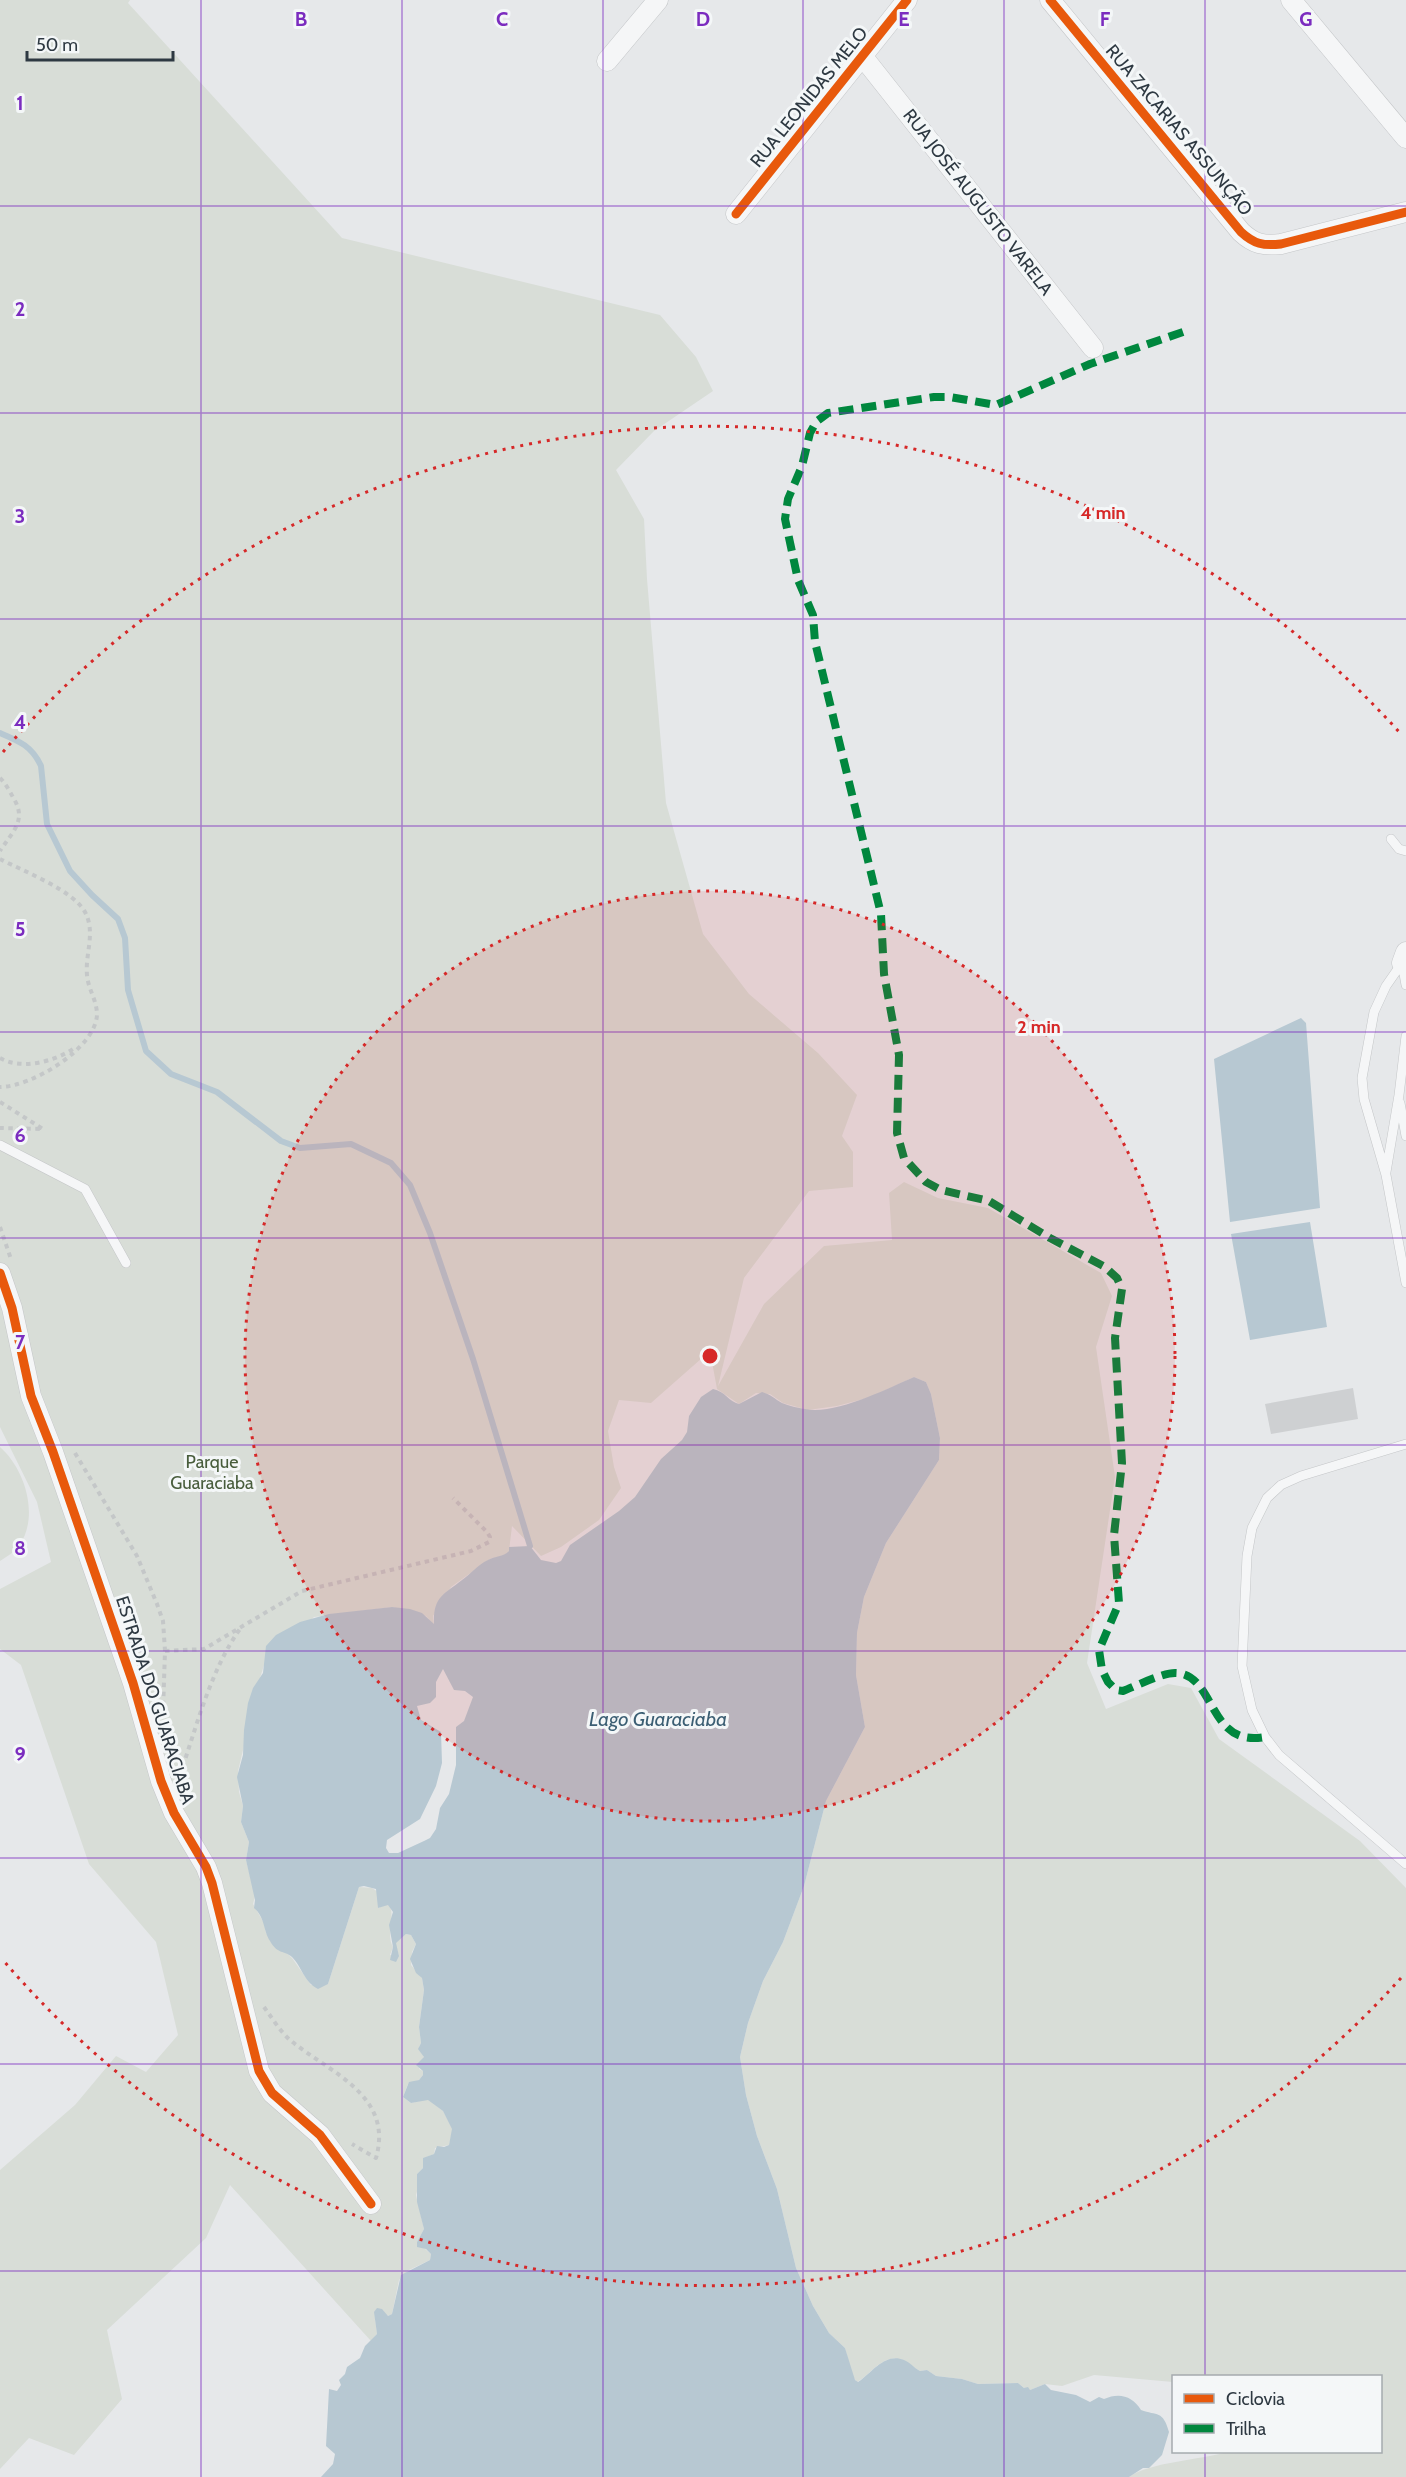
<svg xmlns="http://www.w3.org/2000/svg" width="1406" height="2477" viewBox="0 0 1406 2477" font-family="Cabin,sans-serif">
  <rect width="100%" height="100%" fill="#e6e8ea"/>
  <path fill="#d8ddd7" d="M0,0H130L128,3L342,238L660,315L696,357L713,391L654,431L616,470L644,519L647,579L666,803L703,934L749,994L818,1053L857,1095L842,1136L853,1152V1187L809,1191L744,1278L718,1386L764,1304L824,1246L892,1240L889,1193L904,1182L938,1198L988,1208L1101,1273L1112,1296L1096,1347L1115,1477L1087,1663L1106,1709L1168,1684L1191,1688L1219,1739L1360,1841L1406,1888V2477H1129C1150,2462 1200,2460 1227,2452H1380V2376H1174L1173,2382L1094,2375L1062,2386L1045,2384L1030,2390L1024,2388L1018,2383L978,2384L962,2379L936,2376L927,2370L920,2371C912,2367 908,2361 899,2359C882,2355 870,2375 857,2382L852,2376L845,2348L829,2333L813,2306L796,2268L777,2189L757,2136L746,2095L740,2057L748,2023L763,1981L783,1942L804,1886L826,1801L865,1727L856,1675L857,1633L864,1597L886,1543L939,1460L940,1438L931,1394L926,1382L914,1377L871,1397L837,1406L808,1410L783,1403L770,1394L756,1393L739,1404L717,1389L710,1351L651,1403L619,1400L608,1431L614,1467L621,1488L599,1520L561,1547L541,1556L512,1526L509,1551L504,1556L490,1559L451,1587L433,1616L434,1625L426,1616L392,1607L314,1617L264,1665L260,1678L238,1771L239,1792L243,1806L241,1822L249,1842L246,1860L255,1896L253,1904L264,1923L266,1933L292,1958L311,1985L328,1984L359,1887L372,1888L378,1892V1908L388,1904C397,1913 385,1933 393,1947L390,1955L399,1956L395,1943L406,1934L411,1935L416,1944L412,1952L411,1965L422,1978L424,1990L419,2027L421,2043L419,2047L424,2057L419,2069L423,2071V2075L419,2080L408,2084L403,2097L411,2103L428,2099L443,2111L453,2129L449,2145L435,2148L434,2154L427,2157L423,2168L417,2174L418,2188L416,2195L424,2229L417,2242L431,2254L430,2260L409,2270L399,2280L392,2314L388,2316L384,2313L375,2318L377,2334L371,2341L230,2185L206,2238L107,2330L122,2399L74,2455L29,2438L0,2469V2170L75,2105L116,2056L146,2072L178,2035L156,1942L89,1864L21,1665L0,1649V1589L51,1562L37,1502L0,1427Z
    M0,1447C25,1469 40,1516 19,1546C15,1552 6,1557 0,1561Z"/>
  <path fill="#b7c8d2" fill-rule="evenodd" d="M1301,1018L1306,1023L1320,1208L1230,1222L1214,1059Z
    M1310,1222L1327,1327L1250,1340L1231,1234Z
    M914,1377L926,1382L931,1394L940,1438L939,1460L886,1543L864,1597L857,1633L856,1675L865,1727L826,1801L804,1886L783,1942L763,1981L748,2023L740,2057L746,2095L757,2136L777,2189L796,2268L813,2306L829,2333L845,2348L855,2380L858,2382L861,2380C874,2370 886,2353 904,2360C911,2363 914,2368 920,2371L927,2370L936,2376L962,2379L978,2384L1018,2383L1024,2388L1028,2387L1030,2390L1045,2384L1051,2390L1076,2395L1090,2402L1099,2397L1104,2399C1119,2392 1133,2396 1141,2410C1157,2416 1163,2410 1169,2432L1162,2455L1149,2468H1143L1129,2477H321L333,2464L335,2454L326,2446L329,2389L337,2391L341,2385L339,2380L345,2374L347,2367L360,2358L365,2346L377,2334L374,2312L377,2308L382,2309L388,2316L392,2314L401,2275L430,2260L431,2254L426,2249L417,2247V2242L424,2229L417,2202V2174L423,2168V2158L434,2154L437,2146L444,2147L449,2145L452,2129L443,2111L428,2100L411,2103L403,2097L409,2082L419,2080L423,2075V2071L416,2065L424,2057L418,2049L421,2043L419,2027L424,1990L422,1978L416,1973L410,1959L416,1944L411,1935L406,1934L396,1943L399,1956L396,1962L390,1960L393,1947L389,1925L393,1912L388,1905L378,1908L376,1889L364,1886L359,1887L328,1984L318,1989C304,1982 302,1967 292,1957C284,1950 278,1955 270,1941C263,1930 265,1917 254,1908L255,1900L246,1860L249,1842L241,1822L243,1806L237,1777L243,1755L244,1730L248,1703L253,1688L263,1673L266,1646L276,1635L300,1622L329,1614L392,1607L410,1609L422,1613L434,1624C433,1597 443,1595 462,1580C471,1574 477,1565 488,1560C495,1556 503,1557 509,1551V1547L530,1546L541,1560L556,1563L561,1561L570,1545L619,1511L635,1497L661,1459L682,1440L687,1432L689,1416L701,1397L713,1389C725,1391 729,1402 739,1404L762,1392C770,1394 775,1399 782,1403C789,1406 798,1408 805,1409C836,1415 886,1389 914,1377ZM443,1669L454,1690L465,1691L473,1697L464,1721L456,1727V1765L449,1794L440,1808L436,1829L430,1838L424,1841L398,1853H389L386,1848L387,1840L420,1819L436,1786L442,1763L441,1732L421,1720L417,1706L430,1703L436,1697V1682Z"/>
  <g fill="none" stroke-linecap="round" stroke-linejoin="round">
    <path stroke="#b7c8d2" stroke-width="6" d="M0,733C19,741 32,746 41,766L47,824L70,871L92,895L118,919L125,938L128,990L146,1051L171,1074L217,1092L281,1141L300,1148L351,1144L391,1163L410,1185L430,1233L473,1359L530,1546"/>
  </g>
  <path fill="#ced0d2" d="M1353,1388L1358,1419L1271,1434L1265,1404Z"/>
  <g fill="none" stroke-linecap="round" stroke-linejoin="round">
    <g stroke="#c4c6c8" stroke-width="10">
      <path id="service" d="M1391,839L1399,849L1406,851
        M1402,963L1386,986L1374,1012L1362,1078L1364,1099L1386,1175L1406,1283
        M1402,963L1406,985
        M1400,1103L1406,1136
        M0,1145L85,1189L126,1263
        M1386,1172L1399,1095L1406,1036
        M1406,1444L1301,1476L1281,1485L1267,1498L1252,1528L1247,1556L1242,1666L1252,1710L1265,1737L1279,1755L1406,1864"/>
    </g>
    <g stroke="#c4c6c8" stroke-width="21">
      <path id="minor" d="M1050,0L1241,232C1254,244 1263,246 1281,244L1406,212
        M1291,0L1406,138
        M863,57L1093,348
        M607,61L658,0
        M736,214L907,0
        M1402,963L1406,952
        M0,1273L12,1308L31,1396L53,1452L133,1683L161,1781L174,1813L206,1867L212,1883L259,2071L272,2093L320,2135L371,2204"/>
    </g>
    <path stroke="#c4c7c8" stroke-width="4" stroke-dasharray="4.5 4.5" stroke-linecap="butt" d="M0,778C6,784 10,792 14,799C27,821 12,832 0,851
      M0,859C23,871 73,890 85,912C96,933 85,953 87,975C88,989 97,1000 97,1015C95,1049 31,1087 0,1087
      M0,1058C21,1070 53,1062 73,1049
      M0,1102L43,1129L0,1128
      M0,1227L11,1259
      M75,1453L137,1556L157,1604L163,1621L165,1651L163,1711
      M165,1651L204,1649L302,1591L471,1551L489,1542L490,1537L487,1532L453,1498
      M180,1775C196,1728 211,1669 240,1629
      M264,2007C272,2018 280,2031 290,2040C330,2073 394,2095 376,2158L352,2144"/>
    <use href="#service" stroke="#f5f6f7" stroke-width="9"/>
    <use href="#minor" stroke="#f5f6f7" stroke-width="20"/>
    <path stroke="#00873e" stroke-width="8" stroke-dasharray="15 8" stroke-linecap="butt" d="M1183,332L1090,364L996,405L950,397H934L828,413L816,422L810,433L802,466L788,499L785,519L798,580L813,615L815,642L881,914L884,974L899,1055L897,1133L904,1158L926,1182L941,1190L989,1201L1050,1238L1105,1267L1117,1278L1122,1289L1115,1338L1122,1463L1114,1535L1119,1603L1099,1650L1102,1670L1108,1682L1116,1690L1123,1691C1136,1686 1162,1673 1175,1673C1216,1673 1207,1748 1265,1737"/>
    <g stroke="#f4f7f8" stroke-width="13">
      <path id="cycleway" d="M1050,0L1241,232C1254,244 1263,246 1281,244L1406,212
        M736,214L907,0
        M0,1273L12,1308L31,1396L53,1452L133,1683L161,1781L174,1813L206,1867L212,1883L259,2071L272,2093L320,2135L371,2204"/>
    </g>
    <use href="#cycleway" stroke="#e8590c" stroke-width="9"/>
  </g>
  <path fill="none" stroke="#7b2cbf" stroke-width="1.5" stroke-opacity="0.55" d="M201,0V2477M402,0V2477M603,0V2477M803,0V2477M1004,0V2477M1205,0V2376M0,206H1406M0,413H1406M0,619H1406M0,826H1406M0,1032H1406M0,1238H1406M0,1445H1406M0,1651H1406M0,1858H1406M0,2064H1406M0,2271H1406M1205,2452V2477"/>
  <circle cx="710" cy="1356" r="465" fill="#d62828" fill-opacity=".12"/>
  <g fill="none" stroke="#d62828" stroke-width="3" stroke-dasharray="3 6">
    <circle cx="710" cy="1356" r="465"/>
    <path d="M1401 1978A930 930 0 0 1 3 1960M3 752A930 930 0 0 1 1401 734"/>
  </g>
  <g text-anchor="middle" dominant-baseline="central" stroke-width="6" stroke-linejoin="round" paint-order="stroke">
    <g font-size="18" fill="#2e3942" stroke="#f4f7f8">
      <text transform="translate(809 97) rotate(-51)">RUA LEONIDAS MELO</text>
      <text transform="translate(1179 130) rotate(50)">RUA ZACARIAS ASSUNÇÃO</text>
      <text transform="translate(978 202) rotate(52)">RUA JOSÉ AUGUSTO VARELA</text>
      <text transform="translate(155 1700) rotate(72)">ESTRADA DO GUARACIABA</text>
    </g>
    <g font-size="18" fill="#485d3c" stroke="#f4f7f8">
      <text x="212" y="1462">Parque<tspan x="212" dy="21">Guaraciaba</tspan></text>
    </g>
    <g font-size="20" font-style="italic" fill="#3b5e73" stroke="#f4f7f8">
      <text x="658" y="1719">Lago Guaraciaba</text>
    </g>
  </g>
  <g font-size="20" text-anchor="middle" font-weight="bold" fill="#7b2cbf" stroke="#f4f7f8" stroke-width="6" stroke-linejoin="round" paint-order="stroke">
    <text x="301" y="26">B</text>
    <text x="502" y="26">C</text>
    <text x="703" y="26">D</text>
    <text x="904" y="26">E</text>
    <text x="1105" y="26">F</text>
    <text x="1306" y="26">G</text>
    <text x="20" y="110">1</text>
    <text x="20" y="316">2</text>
    <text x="20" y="523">3</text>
    <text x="20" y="729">4</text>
    <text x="20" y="936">5</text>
    <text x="20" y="1142">6</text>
    <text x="20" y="1349">7</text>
    <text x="20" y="1555">8</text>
    <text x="20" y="1761">9</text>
  </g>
  <circle cx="710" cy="1356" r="9" fill="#d62828" stroke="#f4f7f8" stroke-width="3"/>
  <g font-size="18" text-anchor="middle" font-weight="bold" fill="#d62828" stroke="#f4f7f8" stroke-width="6" stroke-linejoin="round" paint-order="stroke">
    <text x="1103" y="519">4 min</text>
    <text x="1039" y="1033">2 min</text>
  </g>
  <rect x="1172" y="2375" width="210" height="78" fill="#f4f7f8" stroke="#a5abaf" stroke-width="1.5"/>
  <rect x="1184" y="2394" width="30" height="9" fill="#e8590c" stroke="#a5abaf" stroke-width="1.5"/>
  <text x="1226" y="2405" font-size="18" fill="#2e3942">Ciclovia</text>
  <rect x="1184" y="2424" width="30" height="9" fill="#00873e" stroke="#a5abaf" stroke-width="1.5"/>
  <text x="1226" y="2435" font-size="18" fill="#2e3942">Trilha</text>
  <path d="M27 51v9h146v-9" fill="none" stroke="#2e3942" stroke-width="3"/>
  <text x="36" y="51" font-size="18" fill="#2e3942" stroke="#f4f7f8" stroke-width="4.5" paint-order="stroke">50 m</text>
</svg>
